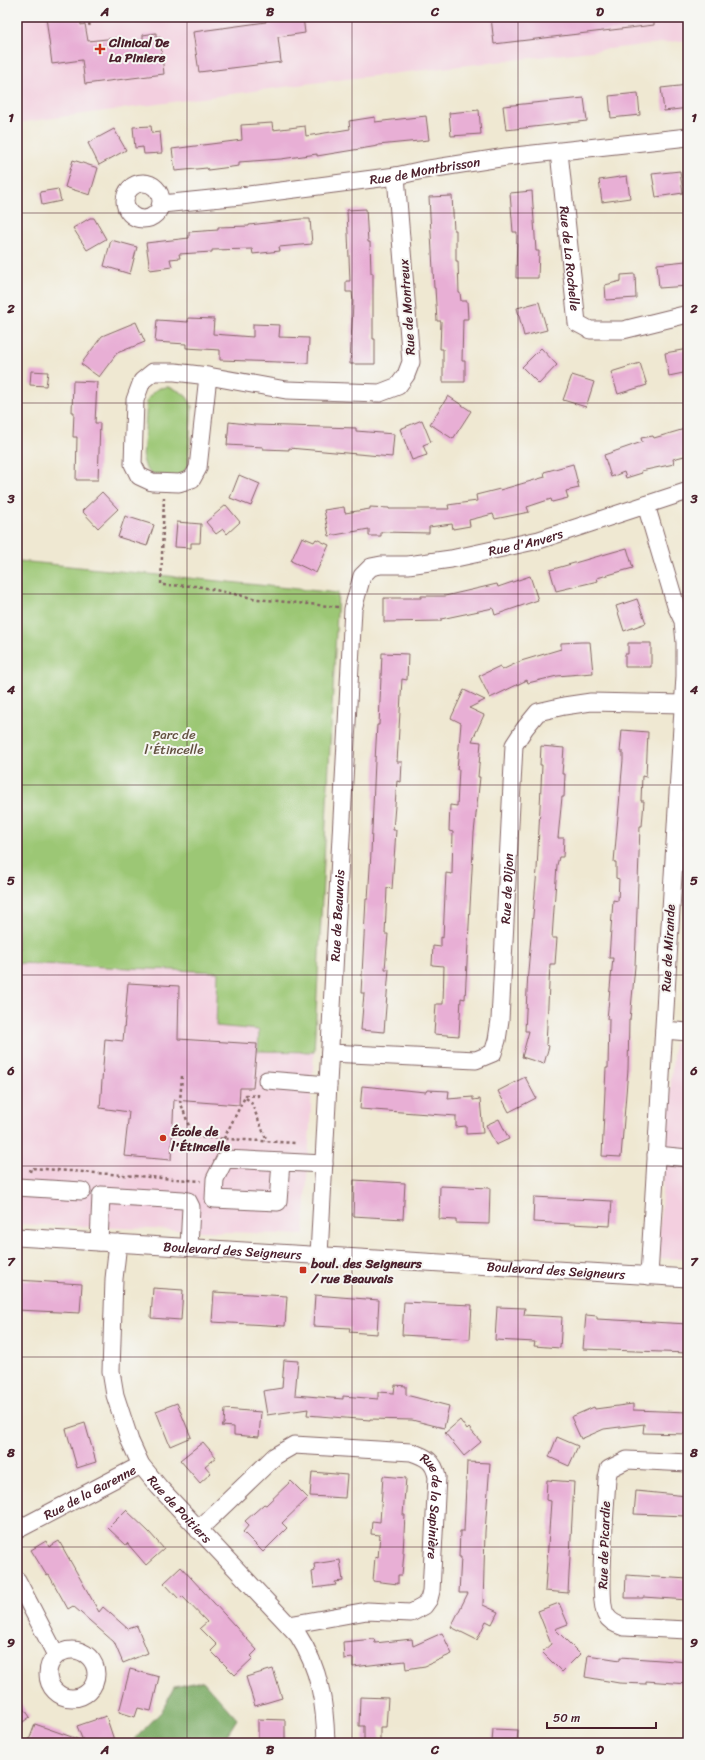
<svg xmlns="http://www.w3.org/2000/svg" width="705" height="1760" viewBox="0 0 705 1760" font-family="Sriracha,sans-serif">
  <rect width="100%" height="100%" fill="#f6f6f2"/>
  <filter id="ink" filterUnits="userSpaceOnUse"><feTurbulence type="fractalNoise" baseFrequency=".025" numOctaves="2"/><feDisplacementMap in="SourceGraphic" scale="8" xChannelSelector="R" yChannelSelector="G"/><feConvolveMatrix kernelMatrix="1 2 1 2 8 2 1 2 1" color-interpolation-filters="sRGB"/></filter>
  <filter id="wash" filterUnits="userSpaceOnUse"><feTurbulence type="fractalNoise" baseFrequency=".012" numOctaves="4" result="noise"/><feDisplacementMap in="SourceGraphic" scale="16" xChannelSelector="R" yChannelSelector="G"/><feGaussianBlur stdDeviation="0.9" result="paint"/><feColorMatrix in="noise" values="0 0 0 0 0 0 0 0 0 0 0 0 0 0 0 0 0 1.4 0 .05"/><feComposite in="paint" operator="in"/></filter>
  <g filter="url(#wash)">
    <rect width="100%" height="100%" fill="#efe8d2"/>
    <path fill="#f3cfdf" d="M17,17H688V40L320,82L17,123Z
      M17,963L218,972L216,1026L259,1030V1051L314,1052L304,1235L17,1224Z
      M674,1043H688V1259L657,1258Z"/>
    <path fill="#9cc774" stroke="#737350" d="M168,387C181,391 187,394 192,406L188,465L184,472L179,477L154,475L146,469L143,459L147,400L154,391L160,388Z
      M19,561L338,593L314,1052L258,1051L259,1030L216,1026L218,972L17,963V590Z"/>
    <path fill="#7dac66" stroke="#646648" d="M203,1681L237,1719L222,1743H131L162,1711L174,1687Z"/>
    <g id="blocks">
      <path fill="#e8afd5" d="M46,17H80L81,25L85,24L88,41L116,38L117,43L143,40V35L156,33V38L160,37L164,74L85,84L82,60L52,64Z
        M265,17H303L305,33L278,37L281,62L199,72L193,32L266,22Z
        M491,17H654V25L494,44Z
        M688,85V108L664,111L661,88Z
        M638,93L640,115L611,118L609,96Z
        M584,98L587,121L506,130L503,106Z
        M479,110L481,134L451,136L449,113Z
        M426,116L429,140L378,145V146L317,156V154L281,159L239,162V166L208,170L207,168L175,171L172,149L242,140L241,125L272,123L273,130L305,126L306,136L350,129L349,121L375,117V122Z
        M151,126L152,133L160,132L162,153L144,154L143,147L135,148L133,127Z
        M114,129L126,150L99,165L88,143Z
        M73,160L98,168L90,195L65,187Z
        M680,171L683,193L656,197L652,174Z
        M627,176L630,198L602,202L599,180Z
        M58,189L61,201L42,205L40,192Z
        M532,191L536,251H539L538,278H516L517,232H513L510,193Z
        M452,196L454,230H456V261H458L459,293H460L461,301H467L468,319H463L462,361H465V382H443V349H440L441,321H437L435,288H434L429,197Z
        M366,209L368,242H370L371,273H373V339H375V364H350L353,302L352,292H346V281H350L347,210Z
        M90,218H94L106,239L87,250L73,228Z
        M301,219H310L312,244L279,247L280,251L253,254L252,249L212,250V252L179,254L180,258L170,259L172,267L150,270L146,243L189,238V232L218,230V227L249,226V225Z
        M111,240L137,247L130,274L104,266Z
        M686,261L688,286L659,288L657,264Z
        M635,274L636,298L606,300L605,285L621,281V275Z
        M539,302L547,330L524,336L517,308Z
        M188,318L214,319L213,334L253,337V324L280,325L279,337L309,338L308,363L220,360V350L186,348V344L155,342L157,320L188,322Z
        M136,322L145,342L117,353L99,377L81,364L102,336Z
        M541,348L557,365L539,384L522,367Z
        M688,349V372L669,376L665,353Z
        M640,363L647,385L618,394L611,372Z
        M31,371L48,372L46,386L30,385Z
        M572,375L594,382L586,407L563,400Z
        M73,381L97,382L95,423H100L98,480H76L77,437H73L74,412H72Z
        M448,396L471,411L453,439L430,424Z
        M422,420L431,442L423,445L427,455L412,460L400,429Z
        M229,422L255,425L356,428V431L394,434L392,457L289,448V450L263,449V447L227,445Z
        M688,428V455L673,459L674,464L641,471L642,473L626,478L624,472L611,477L604,455L642,442L641,438L653,436L654,438Z
        M573,464L579,488L566,491L568,498L552,502L551,499L527,507L529,512L495,519L493,514L469,520L470,526L453,529L452,524L429,527V533L381,532V536H369V529L329,536L324,510L344,507L345,513L370,509V507L389,508V509H449L448,505L477,501L476,495L500,489V490L545,477L544,472Z
        M239,475L260,484L251,506L230,498Z
        M102,492L118,509L98,528L82,511Z
        M226,505L240,522L227,534L223,529L216,534L206,522Z
        M125,516L154,525L147,546L118,537Z
        M177,522L201,524L200,543H191V548L175,547Z
        M302,537L314,542L316,539L329,545L316,573L291,561Z
        M627,548L633,568L597,578L598,581L556,591L550,570Z
        M530,576L538,600L495,615L493,608L441,619V621L384,622V598H421V596H445L497,584L498,587Z
        M637,599L646,623L624,631L616,606Z
        M581,642H590L593,673L557,676L528,683L527,680L490,698L479,676L500,666L502,670L521,661L561,649V643Z
        M628,643H651V667H625V654H628Z
        M382,653L408,654L407,680L402,679L397,762H402L401,782L397,781L393,830H396L392,889L387,888L385,934H388L385,969H389L384,1032L361,1030L364,993H361L366,899H368L371,853L375,761L377,725H379Z
        M464,690L485,700L469,708L484,715L472,741L481,742L478,777H480L474,833L465,999L461,998L459,1036L434,1034L436,1004H443L444,966L432,965L433,946L441,947V937L443,938L446,873L452,874L453,832L449,831L450,805L457,806L459,769L457,770L461,723L451,718Z
        M622,730L648,732L646,777L642,776L641,801H644L642,826H640L635,966L630,1020H629L628,1069L621,1157L602,1156L606,1068H608L609,1019H607L613,958H609L613,900L618,901L619,879L616,878V862H614L623,760V752H620Z
        M541,746L564,748L562,774H565L564,797H562L558,838H564L563,857H559L557,865L552,938H557L555,964H550L546,1045L549,1046L544,1064L522,1057L529,1031H525L528,971L537,870L542,765H540Z
        M128,983L179,986L178,1039L257,1044L253,1088H240L239,1105L174,1100L171,1160L124,1156L129,1112L100,1108L105,1039L123,1041Z
        M525,1077L536,1098L509,1112L498,1091Z
        M362,1086L426,1092L427,1090L449,1091L448,1099L473,1097V1100L480,1099L483,1133L466,1134V1126L456,1127V1116L360,1109Z
        M499,1119L509,1139L496,1145L486,1125Z
        M354,1180L405,1183L403,1219L353,1216Z
        M440,1186L490,1188L489,1224L456,1223V1220L439,1219Z
        M534,1197L612,1201L610,1226L533,1222Z
        M17,1280L82,1284L80,1313L17,1310Z
        M153,1288L183,1290L181,1320L151,1318Z
        M214,1292L287,1296L285,1326L212,1322Z
        M315,1295L379,1300L377,1334L349,1332L350,1328L313,1326Z
        M404,1302L472,1305L470,1339L402,1335Z
        M497,1307L525,1308L524,1315L562,1317L560,1348L534,1346L535,1342L495,1340Z
        M586,1315L597,1316V1319L688,1324V1353L583,1349Z
        M284,1360L298,1361L295,1395L343,1399V1396L378,1399V1392L394,1393L395,1385L406,1386V1395L449,1406L444,1428L412,1420L370,1419V1420L307,1415L308,1409L267,1415L263,1391L282,1388Z
        M177,1403L191,1437L170,1446L156,1411Z
        M633,1404V1410L688,1412V1434L643,1433L644,1424L604,1429L581,1439L571,1417L594,1407L595,1409Z
        M225,1409L261,1412L259,1437L234,1435V1427L221,1426L224,1424Z
        M460,1420L467,1430L469,1428L481,1442L464,1456L445,1433Z
        M85,1423L96,1462L77,1468L66,1429Z
        M557,1437L578,1446L569,1466L549,1457Z
        M203,1442L216,1457L205,1466L211,1473L200,1483L180,1460Z
        M467,1462L490,1463L485,1532L483,1605L498,1612L492,1624L486,1621L477,1640L451,1627L468,1593H459L461,1557H459L460,1531H464Z
        M312,1472L347,1475L345,1498L310,1496Z
        M383,1476L406,1478L403,1515H405L403,1553H404L402,1575H398V1584L373,1581L375,1557L378,1558L380,1535L371,1534L372,1521L380,1522Z
        M547,1480L574,1482L568,1593L545,1591L551,1501L546,1500Z
        M291,1481L308,1498L282,1523L287,1528L263,1552L243,1532L249,1525L245,1521L264,1504L266,1505Z
        M636,1491L687,1496L686,1516L634,1514Z
        M126,1510L149,1532L164,1549L146,1565L127,1543L126,1545L108,1528Z
        M46,1541L49,1547L59,1541L99,1612L103,1607L128,1629L137,1626L148,1653L123,1663L114,1642L73,1606L68,1609L49,1575L47,1576L31,1550Z
        M340,1560L343,1581L335,1582L336,1585L314,1588L312,1572L315,1571L314,1564Z
        M181,1567L257,1650L251,1656L253,1658L235,1675L211,1651L217,1645L200,1628L207,1622L182,1596L179,1599L164,1583Z
        M626,1575L688,1579V1600L643,1597V1598H625Z
        M559,1603L568,1624L555,1629L580,1654L562,1672L542,1652L551,1644L538,1611Z
        M442,1633L452,1654L425,1666L406,1669L405,1661L353,1667V1658L344,1659L343,1642L374,1639L375,1643L412,1639L413,1646Z
        M588,1655L620,1660V1657L688,1662V1684L646,1681V1684L619,1683L585,1677Z
        M130,1669L159,1677L151,1711L138,1708L135,1717L119,1712Z
        M273,1669L282,1698L255,1706L246,1677Z
        M360,1697L388,1698L386,1727H380V1743H364V1726H359Z
        M17,1698L30,1717L17,1726Z
        M106,1716L114,1740L105,1743H92L90,1740L84,1743H28L35,1724L83,1741L77,1726Z
        M258,1719L285,1720V1743H258Z
        M493,1729L518,1730L517,1743H492Z"/>
    </g>
  </g>
  <g filter="url(#ink)">
    <use href="#blocks" fill-opacity="0" stroke="#846565" stroke-width="1"/>
    <g fill="none" stroke-linecap="round" stroke-linejoin="round">
      <g stroke="#846565" stroke-width="19">
        <g id="minor">
          <path id="s1" d="M559,152L577,323L590,330H623L688,314"/>
          <circle cx="143" cy="201" r="18"/>
          <path id="s2" d="M162,204L241,196L396,176L423,170L506,157L688,137"/>
          <path d="M208,376L175,372H153L142,381L135,400L133,464L139,476L152,482L179,483L192,479L198,468L208,376L286,390L380,393L398,386L406,375L411,362L396,176"/>
          <path d="M646,505L676,606L683,621L685,643V676L649,1276"/>
          <path d="M664,1030L688,1032"/>
          <path id="s3" d="M330,1053L476,1060L493,1053L497,1040L500,1020L514,745L525,728L538,712L564,706L591,702L683,704"/>
          <path d="M267,1080L328,1085"/>
          <path d="M656,1155L688,1158"/>
          <path d="M281,1162L278,1202L214,1199L215,1179L225,1159L324,1164"/>
          <path d="M17,1187L82,1191"/>
          <path id="s4" d="M17,1237L688,1278"/>
          <path d="M99,1242L101,1195L183,1200L188,1201L191,1207L189,1247"/>
          <path id="s5" d="M118,1243L114,1279L111,1371L115,1395L130,1441L141,1465L159,1487L298,1635C320,1669 325,1704 326,1743"/>
          <path id="s6" d="M319,1255L353,609L362,576L371,567L381,565H408L451,559L539,540L688,491"/>
          <path d="M688,1463L627,1460L609,1469L607,1478C606,1501 597,1601 606,1615C610,1622 617,1625 624,1627L688,1630"/>
          <path id="s7" d="M17,1530L141,1465"/>
          <path id="s8" d="M198,1530L275,1456L294,1445L411,1452C426,1457 434,1461 437,1477L431,1591L429,1599L424,1606L411,1613L367,1611L289,1625"/>
          <path d="M17,1580L56,1655"/>
          <circle cx="72" cy="1674" r="24"/>
        </g>
      </g>
      <path stroke="#846565" stroke-width="2.5" stroke-dasharray="3 3" stroke-linecap="butt" d="M88,17L90,28
        M164,497L161,585L197,586L257,599L339,607
        M182,1076L180,1101L193,1137L296,1143
        M246,1098L251,1102L267,1141
        M221,1144L246,1095L258,1096V1092
        M30,1172L31,1168L201,1181"/>
      <use href="#minor" stroke="#fff" stroke-width="17"/>
    </g>
  </g>
  <path fill="none" stroke="#4a1f2b" stroke-width="1" stroke-opacity="0.55" d="M187,17V1743M352,17V1743M518,17V1743M17,213H688M17,403H688M17,594H688M17,785H688M17,975H688M17,1166H688M17,1357H688M17,1547H688"/>
  <g fill="#c8321e" stroke="#f6f6f2" stroke-width="1.5">
    <path d="M98 43h4v4h4v4h-4v4h-4v-4h-4v-4h4z"/>
    <circle cx="163" cy="1138" r="4"/>
    <rect x="299" y="1266" width="8" height="8" rx="2"/>
  </g>
  <g text-anchor="middle" dominant-baseline="central" stroke-width="4" stroke-linejoin="round" paint-order="stroke">
    <g font-size="13" font-weight="bold" fill="#4a1f2b" stroke="#f6f6f2" text-anchor="start">
      <text x="109" y="42">Clinical De<tspan x="109" dy="15">La Piniere</tspan></text>
      <text x="171" y="1131">École de<tspan x="171" dy="15">l'Étincelle</tspan></text>
      <text x="311" y="1263">boul. des Seigneurs<tspan x="311" dy="15">/ rue Beauvais</tspan></text>
    </g>
    <g font-size="13" fill="#4a1f2b" stroke="#f6f6f2">
      <text stroke="none"><textPath href="#s2" startOffset="265">Rue de Montbrisson</textPath></text>
      <text stroke="none"><textPath href="#s1" startOffset="107">Rue de La Rochelle</textPath></text>
      <text transform="translate(407 307) rotate(-94)">Rue de Montreux</text>
      <text stroke="none"><textPath href="#s6" startOffset="851">Rue d'Anvers</textPath></text>
      <text stroke="none"><textPath href="#s3" startOffset="330">Rue de Dijon</textPath></text>
      <text stroke="none"><textPath href="#s6" startOffset="340">Rue de Beauvais</textPath></text>
      <text transform="translate(668 948) rotate(-87)">Rue de Mirande</text>
      <text stroke="none"><textPath href="#s4" startOffset="216">Boulevard des Seigneurs</textPath></text>
      <text stroke="none"><textPath href="#s4" startOffset="540">Boulevard des Seigneurs</textPath></text>
      <text stroke="none"><textPath href="#s7" startOffset="82">Rue de la Garenne</textPath></text>
      <text stroke="none"><textPath href="#s5" startOffset="286">Rue de Poitiers</textPath></text>
      <text stroke="none"><textPath href="#s8" startOffset="312">Rue de la Sapinière</textPath></text>
      <text transform="translate(604 1545) rotate(-88)">Rue de Picardie</text>
    </g>
    <g font-size="13" fill="#635141" stroke="#f6f6f2">
      <text x="174" y="734">Parc de<tspan x="174" dy="15">l'Étincelle</tspan></text>
    </g>
  </g>
  <rect width="705" height="1760" fill="none" stroke="#f6f6f2" stroke-width="44"/>
  <path d="M547 1722v6h109v-6" fill="none" stroke="#4a1f2b" stroke-width="2"/>
  <text x="553" y="1722" font-size="12" fill="#4a1f2b" stroke="#f6f6f2" stroke-width="3" paint-order="stroke">50 m</text>
  <rect x="22" y="22" width="661" height="1716" fill="none" stroke="#4a1f2b" stroke-width="1.5"/>
  <g font-size="13" text-anchor="middle" font-weight="bold" fill="#4a1f2b">
    <text x="105" y="16">A</text>
    <text x="270" y="16">B</text>
    <text x="435" y="16">C</text>
    <text x="600" y="16">D</text>
    <text x="11" y="122">1</text>
    <text x="694" y="122">1</text>
    <text x="11" y="313">2</text>
    <text x="694" y="313">2</text>
    <text x="11" y="503">3</text>
    <text x="694" y="503">3</text>
    <text x="11" y="694">4</text>
    <text x="694" y="694">4</text>
    <text x="11" y="885">5</text>
    <text x="694" y="885">5</text>
    <text x="11" y="1075">6</text>
    <text x="694" y="1075">6</text>
    <text x="11" y="1266">7</text>
    <text x="694" y="1266">7</text>
    <text x="11" y="1457">8</text>
    <text x="694" y="1457">8</text>
    <text x="11" y="1647">9</text>
    <text x="694" y="1647">9</text>
    <text x="105" y="1754">A</text>
    <text x="270" y="1754">B</text>
    <text x="435" y="1754">C</text>
    <text x="600" y="1754">D</text>
  </g>
</svg>
